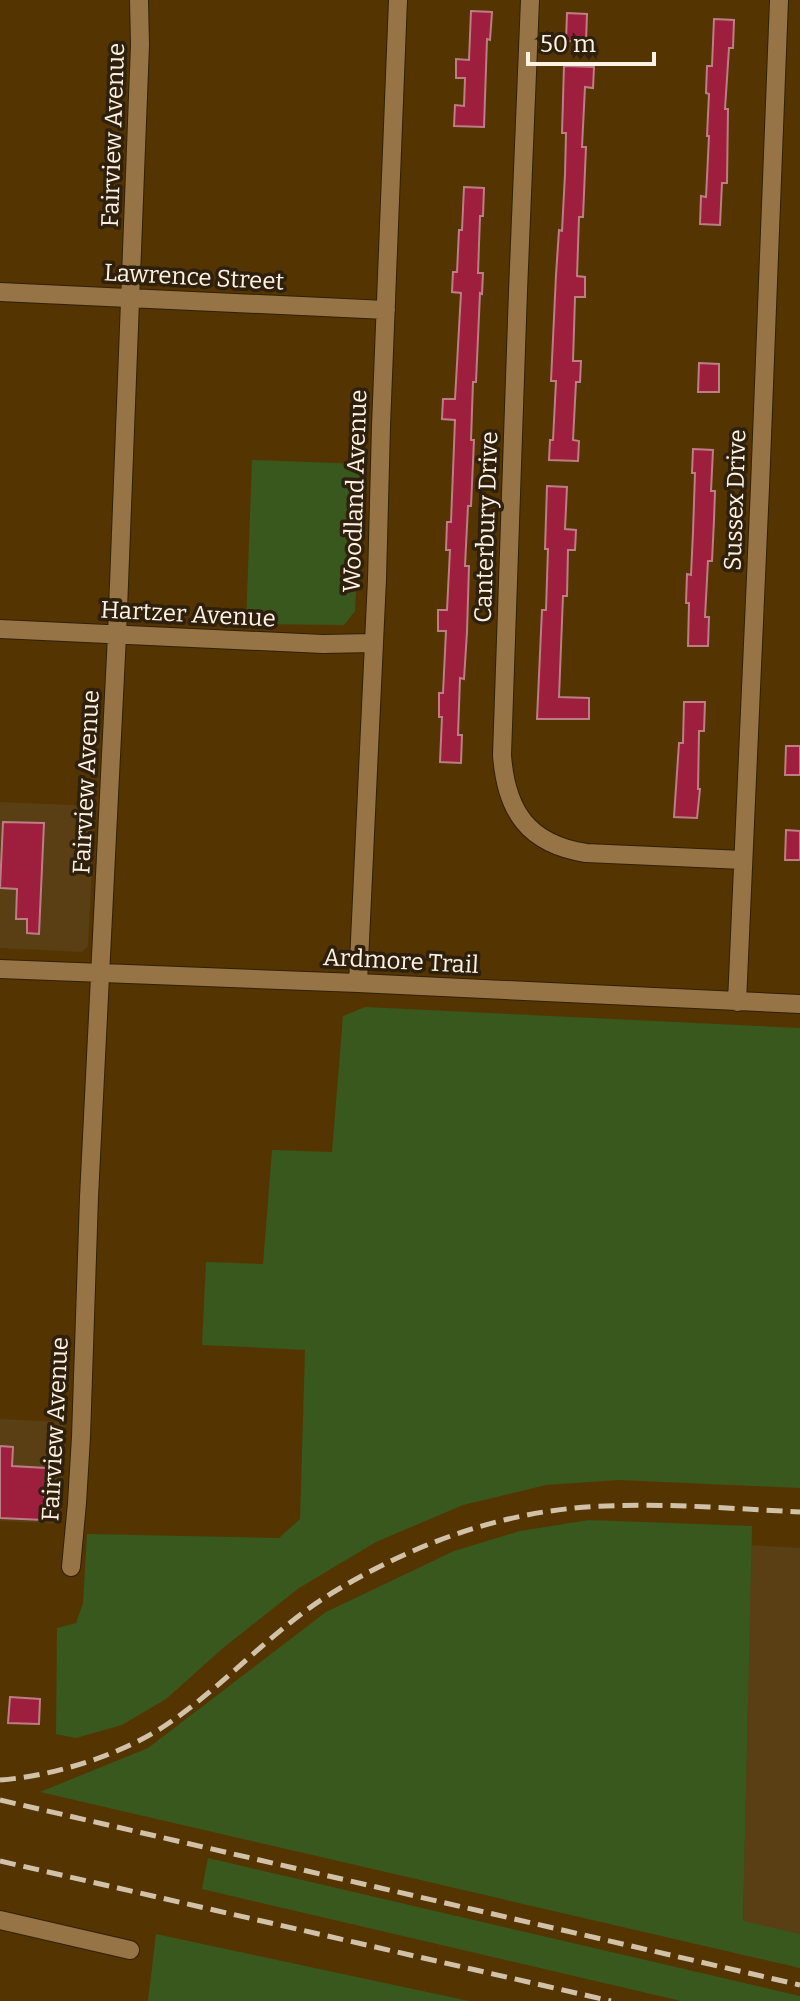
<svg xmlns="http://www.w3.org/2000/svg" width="800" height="2001" viewBox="0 0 800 2001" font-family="Bitter,serif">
  <rect width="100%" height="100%" fill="#543501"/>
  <path fill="#5a3e14" d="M0,802L95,806L88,946L82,952L0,948Z
    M0,1419L65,1422L60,1524L0,1521Z
    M751,1545L800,1548V1934L743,1922Z"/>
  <path fill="#38581e" d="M252,460L363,464L355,611L344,625L246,624Z
    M365,1007L800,1028V1488L618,1480L546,1485L463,1505L376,1542L299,1588L223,1648L166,1699L122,1725L76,1738L56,1734L57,1628L76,1623L83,1603L87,1534L279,1538L300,1519L305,1350L202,1345L206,1262L263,1264L272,1150L332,1152L343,1016Z
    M589,1520L752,1526L743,1921L800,1934V1968L40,1792L148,1748L326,1612L454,1551L520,1531Z
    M208,1858L800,1996V2001H681L202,1889Z
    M156,1934L469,2001H148Z"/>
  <path fill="#9e1e3d" stroke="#bb7e84" stroke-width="2" d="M471,11L492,12L490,40L487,39L484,127L454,126L455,105L464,106L465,78H456V59L469,60Z
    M567,13L587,14L586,42L566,41Z
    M714,19L734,20L733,48H729L725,109H728L727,183H722L720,225L700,224L701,196L706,197L709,136H707L709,94L706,93L707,66H712Z
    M564,66L594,67L593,88L585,87L582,147H586L583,217H579L577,276L585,277V297H575L573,361H581L580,382H576L573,440L579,441L578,461L549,460L550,440H553L556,381H551L556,275L559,230L562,231L565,174L566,133H562Z
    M464,187L484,188L483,216H480L478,273H483L482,294L480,293L476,382H473L471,440H474L471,506H468L465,566H469L467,632L464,679L460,678L458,735H462L461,763L440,762L442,717H439V693H443L446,631H438V610H447L450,550H446L447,522H451L455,420L442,419L443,399H455L461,293L452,292L453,272H457L459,230H462Z
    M699,363L719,364V392H698Z
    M693,449L713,450L711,491H715L714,520L712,561H708L705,617H709L708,646H688L689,603H686L687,574L691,575L693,532L695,473H692Z
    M547,486L567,487L565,529L576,530L575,550H568L567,596H563L559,697L589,698V719H537L542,610H546L548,549H545Z
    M684,702H705L704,731H699L698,789H700L697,818L674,817L679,743H683Z
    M786,746H800V775H785Z
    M3,822L44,823L39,934L27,933V919H16L17,889L0,888Z
    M786,830L800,831V860H785Z
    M0,1446L13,1447L12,1466L46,1468L43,1520L0,1518Z
    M10,1697L40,1699L39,1724L8,1723Z"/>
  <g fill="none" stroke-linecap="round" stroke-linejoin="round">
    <g stroke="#302007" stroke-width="20">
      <path id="minor" d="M530,0L518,291L502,755C506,811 528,844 586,853L743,860
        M0,292L386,310
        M0,629L323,644L373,643
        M0,969L358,983L800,1004
        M358,983L377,579L381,426L398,0
        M737,1002L760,487L779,0
        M71,1567L77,1503L81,1437L89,1197L117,635L140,45L139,0
        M0,1920L130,1950"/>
    </g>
    <use href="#minor" stroke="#967446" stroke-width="18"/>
    <path stroke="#d2c1a9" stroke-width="5" stroke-dasharray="16 8" stroke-linecap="butt" d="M0,1780C54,1776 121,1755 166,1725C226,1685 274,1627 337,1590C419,1541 510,1509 606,1506C670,1503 736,1509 800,1512
      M0,1800L800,1985
      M0,1861L611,2001"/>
  </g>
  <g text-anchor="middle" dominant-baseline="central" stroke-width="7" stroke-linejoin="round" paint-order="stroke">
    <g font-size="24" fill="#fff3e5" stroke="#2e200d">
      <text transform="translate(113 135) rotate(-88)">Fairview Avenue</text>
      <text transform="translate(194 277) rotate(3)">Lawrence Street</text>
      <text transform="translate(355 491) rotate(-88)">Woodland Avenue</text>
      <text transform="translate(735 500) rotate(-88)">Sussex Drive</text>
      <text transform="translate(486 527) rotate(-88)">Canterbury Drive</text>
      <text transform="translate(188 614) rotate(3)">Hartzer Avenue</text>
      <text transform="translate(86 782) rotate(-87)">Fairview Avenue</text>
      <text transform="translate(401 961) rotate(3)">Ardmore Trail</text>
      <text transform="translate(55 1429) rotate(-87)">Fairview Avenue</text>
    </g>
  </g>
  <path d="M528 52v12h126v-12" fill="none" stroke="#fff3e5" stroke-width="4"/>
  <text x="540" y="52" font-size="24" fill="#fff3e5" stroke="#2e200d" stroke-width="6" paint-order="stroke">50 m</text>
</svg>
